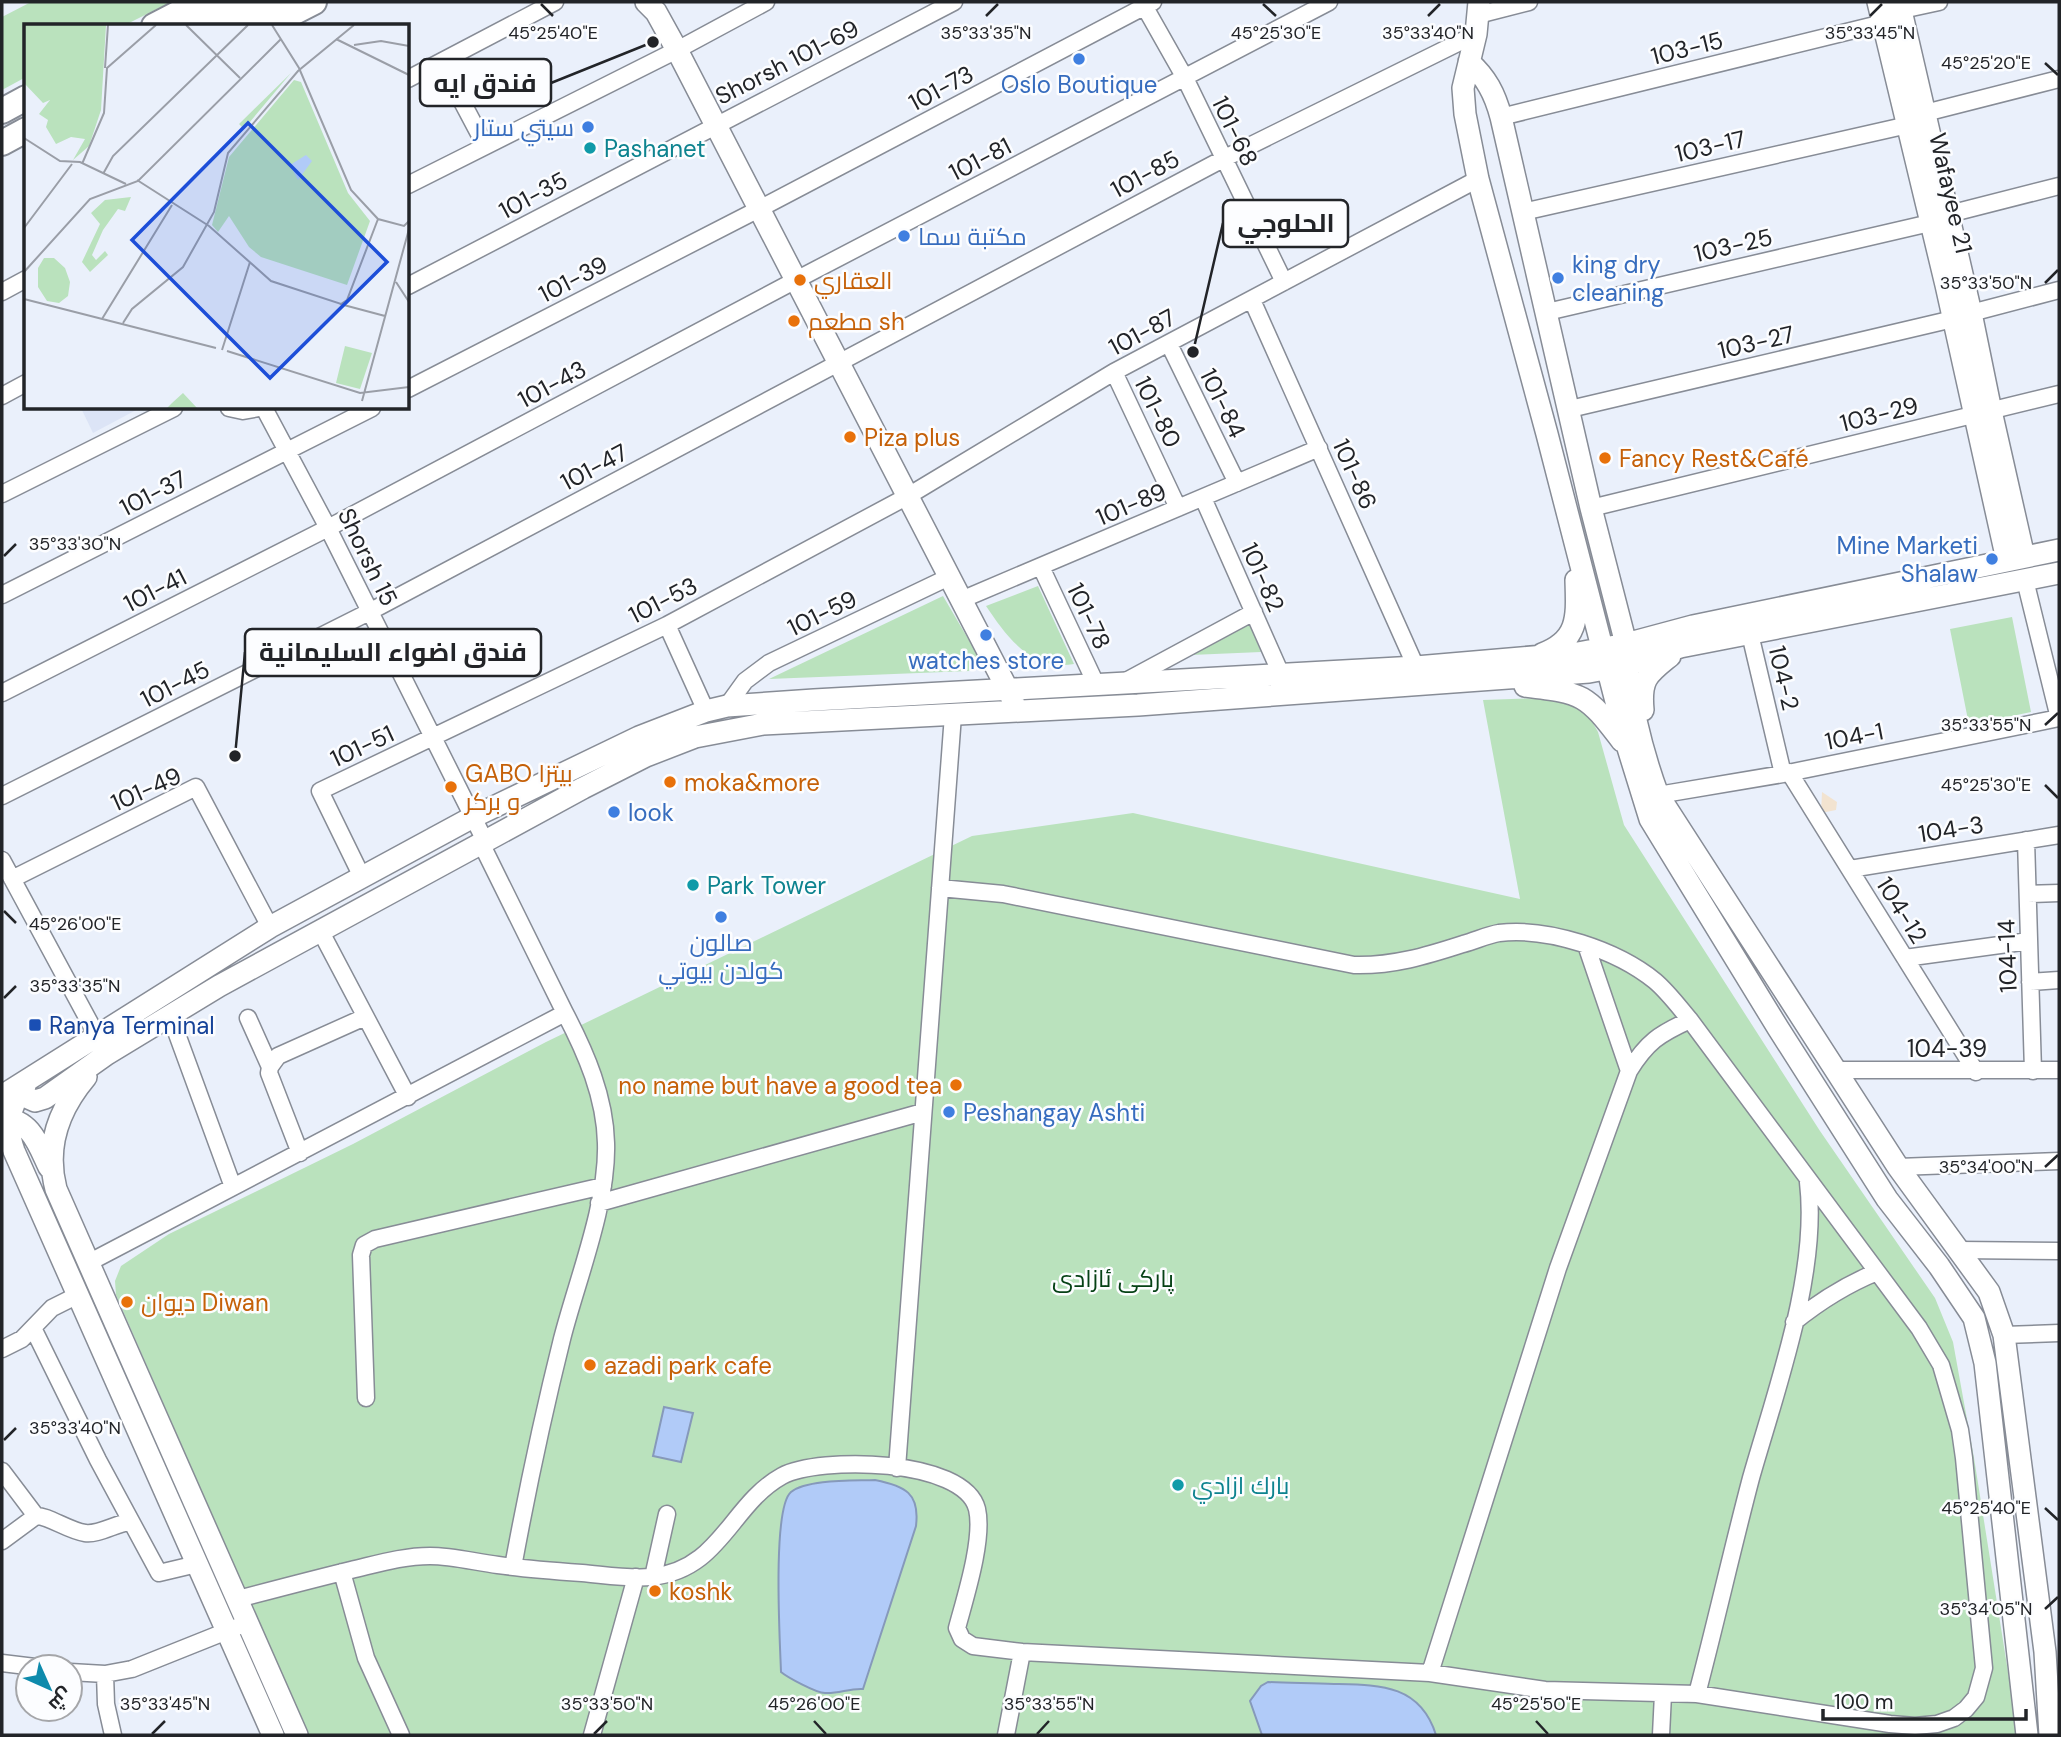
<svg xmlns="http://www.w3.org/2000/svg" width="2061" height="1737" viewBox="0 0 2061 1737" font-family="'DM Sans',Cairo,sans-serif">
  <rect width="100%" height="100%" fill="#eaf0fb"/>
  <path fill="#f2e3d0" d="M1822,792L1837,802L1836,810L1821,813Z"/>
  <path fill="#dce4f6" d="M81,408H140L93,433Z"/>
  <path fill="#bae2bd" d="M31,2H171L123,26H26V77L2,90V17Z
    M1038,586L1074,664C1031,671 1007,637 986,606Z
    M943,596L977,654L976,663L969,671L769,679Z
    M2012,617L2031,712L1969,725L1950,629Z
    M1249,623L1261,652L1191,655Z
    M1541,698L1574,704L1589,716L1598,732L1624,825L1820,1131L1935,1298L1953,1342L1974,1458L2018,1735H308L116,1295L115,1281L121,1266L169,1234L353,1144L546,1042L972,836L1133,813L1520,899L1483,700Z"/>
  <path fill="#b1cbf8" stroke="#8699ba" stroke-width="2" d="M664,1407L693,1413L681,1462L653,1456Z
    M875,1480C905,1486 920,1493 916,1526L863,1689C850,1688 838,1694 825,1693C816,1693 787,1677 781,1672C780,1642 772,1508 791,1492C808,1479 854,1481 875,1480Z
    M1268,1682C1290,1683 1312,1683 1334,1684C1379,1685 1420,1684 1436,1735H1262L1250,1701L1261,1686Z"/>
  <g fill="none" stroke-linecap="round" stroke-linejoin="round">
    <g stroke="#878c96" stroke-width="19">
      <path id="street" d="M1142,2L1185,78L1284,282
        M1902,10L1939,2
        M1478,15L1529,2
        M441,62L485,145
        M408,79L555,2
        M1925,113L2059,79
        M1501,117L1883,23
        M408,185L677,50L766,2
        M1523,212L1908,125
        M1949,214L2059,186
        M408,286L954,2
        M2,292L26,279
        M1252,300L1416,667
        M1547,312L1930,223
        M1971,313L2059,290
        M1169,344L1237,483
        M1114,372L1178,508
        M408,389L759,209L1153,2
        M2,396L26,383
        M229,408L243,411L259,408
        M264,408L328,528L485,841
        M1570,409L1953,319
        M2,494L174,408
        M1203,498L1281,674
        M1591,508L2059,394
        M1041,567L1096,684
        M2025,580L2059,718
        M2,595L372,408
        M961,600L1319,448
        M667,625L706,711
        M1750,634L1783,774
        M1124,682L1254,612
        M2,693L328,528L796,280L1329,2
        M727,706L745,681L769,663L949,577
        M1789,772L1976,1072
        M1658,795L1783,774L2059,718
        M2,796L369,612L1223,159L1476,34
        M2026,840L2033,1071
        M2,860L97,1036
        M1850,869L2059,835
        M362,877L320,791L667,625L908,496L1114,372L1478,179
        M12,879L196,787L270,927
        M2028,894L2059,893
        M321,932L408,1097
        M1586,945L1629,1071
        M1905,958L2029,941
        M2030,982L2059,980
        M170,1015L233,1187
        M248,1018L270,1067
        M1834,1070H2059
        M300,1153L269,1073L270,1067L278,1056L365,1017
        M1898,1167L2059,1161
        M599,1203L923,1112
        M1958,1250L2059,1251
        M88,1263L565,1013L481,843
        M1794,1322C1820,1301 1845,1285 1877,1272
        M33,1328L98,1460L159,1573L197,1564
        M2004,1335L2059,1333
        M2,1349L22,1339L52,1308L76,1296
        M366,1398L361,1255L364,1245L375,1239L603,1186
        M897,1468L953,715
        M2,1471L36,1516C47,1515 69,1531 85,1533C98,1535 115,1524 129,1522
        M2,1541L36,1516
        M513,1567C527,1491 543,1415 562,1339C577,1280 608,1204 606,1143C605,1097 586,1053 565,1013
        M342,1572L366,1658L401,1735
        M653,1577L667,1514
        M238,1599C276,1589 314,1579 351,1570C377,1564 403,1556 430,1556C452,1556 475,1562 498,1565C526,1569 554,1571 582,1573C605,1575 628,1579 651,1577C721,1570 730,1505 782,1476C819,1456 964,1458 977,1509C984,1539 965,1598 957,1628L962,1639L973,1646L1022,1652L1430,1673L1545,1690L1697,1694L1890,1724L1915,1726L1937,1724L1954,1718L1966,1709L1976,1697L1984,1668L1964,1458L1960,1430L1941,1365L1919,1328L1690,1020C1679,1007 1668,992 1655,981C1617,950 1548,927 1499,933C1487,935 1475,941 1463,944C1426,956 1393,966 1354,965L1003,894L940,888
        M2,1663L35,1667
        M70,1672L105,1674L132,1669L237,1627
        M1430,1673L1558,1268L1629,1071C1647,1042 1659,1034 1690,1020
        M105,1674L106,1704L113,1735
        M1697,1694C1716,1622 1732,1550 1751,1478C1776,1390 1819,1273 1808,1182
        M592,1735L636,1577
        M1006,1735L1022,1652
        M1661,1735L1663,1694"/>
    </g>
    <g stroke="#878c96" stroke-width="24">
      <path id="secondary" d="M646,2L656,12L677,50L1013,700
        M1479,2L1476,34L1463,88L1465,114L1478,179L1547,434L1628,748L1650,819L1778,1028L1887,1199L1939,1266L1974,1318L1985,1363L2027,1735
        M1878,2L1946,285L2007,560
        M1899,2L1971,313L1991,411L2024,557
        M1469,62C1486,77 1495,94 1501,117L1591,508L1626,644C1626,690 1642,752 1658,795L1898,1167L1989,1292L2004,1335L2045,1652L2050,1735
        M1542,654C1580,640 1577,615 1576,580
        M1525,686C1584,693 1586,694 1622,741
        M1643,710C1640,678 1648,674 1670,656
        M86,1077C59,1109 45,1147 56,1189L297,1735
        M27,1080L23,1091L26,1097L35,1101L45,1098L107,1054L219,986L583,788L646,756L695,737L763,724L1138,705L1589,672L1626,665L1680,647L2059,573
        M24,1085C10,1106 5,1127 14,1151L273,1735
        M2,1096L270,927L473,817L639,737L706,711L727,706L814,700L1416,667L1578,653L1626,644L1693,626L2059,550
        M2,1118C31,1120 38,1144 49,1167"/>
    </g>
    <g stroke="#878c96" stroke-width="28">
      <path id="primary" d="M154,26L200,2
        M189,26L237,2
        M227,26L275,2
        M267,26L314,2
        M2,111L26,98
        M2,143L26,130"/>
    </g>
    <use href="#street" stroke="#fff" stroke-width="16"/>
    <use href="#secondary" stroke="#fff" stroke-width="21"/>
    <use href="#primary" stroke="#fff" stroke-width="24"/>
  </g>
  <path fill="none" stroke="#222428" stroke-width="2.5" d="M541,4L553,16M1263,4L1276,16M986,16L998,4M1428,16L1440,4M1870,16L1882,4M2045,63L2058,75M2045,283L2058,270M4,556L16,544M2045,725L2058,713M2045,785L2058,798M4,911L16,923M4,998L16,986M2045,1167L2058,1155M4,1440L16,1428M2045,1508L2058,1520M2045,1609L2058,1597M814,1721L826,1734M1536,1721L1548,1734M152,1734L165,1721M594,1734L607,1721M1037,1734L1049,1721"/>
  <g fill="#3f7fe0" stroke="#fcfdff" stroke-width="2.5">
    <circle cx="1079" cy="59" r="7"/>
    <circle cx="588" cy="127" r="7"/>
    <circle cx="904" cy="236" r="7"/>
    <circle cx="1558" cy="278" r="7"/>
    <circle cx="1992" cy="559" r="7"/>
    <circle cx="986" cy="635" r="7"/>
    <circle cx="614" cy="812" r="7"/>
    <circle cx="721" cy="917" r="7"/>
    <circle cx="949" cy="1112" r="7"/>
  </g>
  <g fill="#0f9aa8" stroke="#fcfdff" stroke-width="2.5">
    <circle cx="590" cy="148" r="7"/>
    <circle cx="693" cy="885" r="7"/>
    <circle cx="1178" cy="1485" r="7"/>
  </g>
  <g fill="#e8710a" stroke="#fcfdff" stroke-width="2.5">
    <circle cx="800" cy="280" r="7"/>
    <circle cx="794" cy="321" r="7"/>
    <circle cx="850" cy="437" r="7"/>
    <circle cx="1605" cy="458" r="7"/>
    <circle cx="670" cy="782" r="7"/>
    <circle cx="451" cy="787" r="7"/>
    <circle cx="956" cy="1085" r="7"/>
    <circle cx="127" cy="1302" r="7"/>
    <circle cx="590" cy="1365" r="7"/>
    <circle cx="655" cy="1591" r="7"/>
  </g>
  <rect fill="#1a4fb4" stroke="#fcfdff" stroke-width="2.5" x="28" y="1018" width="14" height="14" rx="3.5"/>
  <g text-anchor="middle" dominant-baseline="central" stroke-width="5" stroke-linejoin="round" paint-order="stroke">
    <g font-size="24" fill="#222428" stroke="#fcfdff">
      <text transform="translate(1687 48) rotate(-14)">103-15</text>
      <text transform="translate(787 62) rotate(-27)">Shorsh 101-69</text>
      <text transform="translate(941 88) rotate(-28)">101-73</text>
      <text transform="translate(1235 131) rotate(64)">101-68</text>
      <text transform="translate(1710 146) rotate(-13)">103-17</text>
      <text transform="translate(980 159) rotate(-27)">101-81</text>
      <text transform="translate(1145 174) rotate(-28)">101-85</text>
      <text transform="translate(1951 193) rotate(77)">Wafayee 21</text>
      <text transform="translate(533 195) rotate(-28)">101-35</text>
      <text transform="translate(1733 245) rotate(-13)">103-25</text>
      <text transform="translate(573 279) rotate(-27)">101-39</text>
      <text transform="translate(1142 332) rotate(-28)">101-87</text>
      <text transform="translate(1756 342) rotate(-13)">103-27</text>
      <text transform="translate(552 384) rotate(-28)">101-43</text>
      <text transform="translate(1223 403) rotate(64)">101-84</text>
      <text transform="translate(1158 412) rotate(64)">101-80</text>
      <text transform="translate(1879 414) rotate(-14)">103-29</text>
      <text transform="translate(594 467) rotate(-28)">101-47</text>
      <text transform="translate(1355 474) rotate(66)">101-86</text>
      <text transform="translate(153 493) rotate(-27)">101-37</text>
      <text transform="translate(1131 504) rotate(-23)">101-89</text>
      <text transform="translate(368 557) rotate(64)">Shorsh 15</text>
      <text transform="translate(1263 577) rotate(66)">101-82</text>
      <text transform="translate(155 590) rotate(-27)">101-41</text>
      <text transform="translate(663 600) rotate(-27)">101-53</text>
      <text transform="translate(822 613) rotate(-26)">101-59</text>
      <text transform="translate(1089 616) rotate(65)">101-78</text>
      <text transform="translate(1784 678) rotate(77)">104-2</text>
      <text transform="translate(175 684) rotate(-27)">101-45</text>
      <text transform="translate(1854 736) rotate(-11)">104-1</text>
      <text transform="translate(362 746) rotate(-25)">101-51</text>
      <text transform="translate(146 789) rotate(-24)">101-49</text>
      <text transform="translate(1951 829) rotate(-9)">104-3</text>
      <text transform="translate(1902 910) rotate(58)">104-12</text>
      <text transform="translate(2007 956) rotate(-92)">104-14</text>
      <text x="1947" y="1048">104-39</text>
    </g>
    <g font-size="24" fill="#366cbe" stroke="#fcfdff" text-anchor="start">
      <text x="1079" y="84" text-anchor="middle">Oslo Boutique</text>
      <text x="574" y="127" text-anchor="end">سيتي ستار</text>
      <text x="918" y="236">مكتبة سما</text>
      <text x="1572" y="264">king dry<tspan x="1572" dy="28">cleaning</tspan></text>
      <text x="1978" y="545" text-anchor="end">Mine Marketi<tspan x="1978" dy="28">Shalaw</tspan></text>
      <text x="986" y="660" text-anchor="middle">watches store</text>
      <text x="628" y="812">look</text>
      <text x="721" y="942" text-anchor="middle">صالون<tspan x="721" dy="28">كولدن بيوتي</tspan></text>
      <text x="963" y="1112">Peshangay Ashti</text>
    </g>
    <g font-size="24" fill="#0d838f" stroke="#fcfdff" text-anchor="start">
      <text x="604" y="148">Pashanet</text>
      <text x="707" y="885">Park Tower</text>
      <text x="1192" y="1485">بارك ازادي</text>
    </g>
    <g font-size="24" fill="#c56008" stroke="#fcfdff" text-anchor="start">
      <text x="814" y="280">العقاري</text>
      <text x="808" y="321">مطعم sh</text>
      <text x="864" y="437">Piza plus</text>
      <text x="1619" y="458">Fancy Rest&amp;Café</text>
      <text x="465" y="773">GABO بيتزا<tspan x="465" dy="28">و بركر</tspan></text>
      <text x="684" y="782">moka&amp;more</text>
      <text x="942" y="1085" text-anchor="end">no name but have a good tea</text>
      <text x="141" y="1302">دیوان Diwan</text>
      <text x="604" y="1365">azadi park cafe</text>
      <text x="669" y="1591">koshk</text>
    </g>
    <g font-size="24" fill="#164399" stroke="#fcfdff" text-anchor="start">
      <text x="49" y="1025">Ranya Terminal</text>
    </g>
    <g font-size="24" fill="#054115" stroke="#fcfdff">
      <text x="1113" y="1278">پارکی ئازادی</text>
    </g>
  </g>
  <g transform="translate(24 24)">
    <rect width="385" height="385" fill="#eaf0fb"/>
    <path d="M0,1H82L77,86L65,122L49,136L61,115L47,113L32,120L22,103L24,96L15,90L26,76L19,79L0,59ZM267,49L220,105L215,100ZM270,56L277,58L324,169L346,197L323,261L237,233L225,223L205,192L194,208L188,201L205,133ZM107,173L101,187L94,185L79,206L68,231L72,236L81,227L84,231L66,248L58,238L76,200L67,189L81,176ZM20,234H30L41,244L46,258L44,272L35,279L23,277L14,263V244ZM321,322L348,329L336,365L312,359ZM159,369L173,384H143L148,379Z" fill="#bae2bd"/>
    <path d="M282,131L288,137L274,156L266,141Z" fill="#b1cbf8"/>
    <path fill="none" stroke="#9a9ea7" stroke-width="2" d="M162,1L216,54M248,1L275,44L327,166L354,195L380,202L385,197M312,15L385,51M330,21L357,17L385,22M81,44L84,1M0,114L36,137L56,138L102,160M58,140L80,89L83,44L132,1M79,150L89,132L224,1M113,156L185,202L247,257L317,280L323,276L354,195M0,204L48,140M0,248L66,175L114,157L257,15M372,258L385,278M0,275L192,324M316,280L361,292M78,295L148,181M99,299L108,285L159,243L190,188L204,129L274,47L330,1M198,326L226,238M203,327L336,369L385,363M338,377L385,205"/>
    <path fill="#1d4ed8" fill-opacity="0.15" stroke="#1d4ed8" stroke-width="3.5" d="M224,99L363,238L246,354L108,216Z"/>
    <rect width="385" height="385" fill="none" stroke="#222428" stroke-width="3.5"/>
  </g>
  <g font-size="18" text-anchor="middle" fill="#222428" stroke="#fcfdff" stroke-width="5" stroke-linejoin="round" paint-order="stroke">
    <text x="553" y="39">45°25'40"E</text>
    <text x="986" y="39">35°33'35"N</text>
    <text x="1276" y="39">45°25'30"E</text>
    <text x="1428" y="39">35°33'40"N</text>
    <text x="1870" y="39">35°33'45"N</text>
    <text x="1986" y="69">45°25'20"E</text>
    <text x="1986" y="289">35°33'50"N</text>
    <text x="75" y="550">35°33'30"N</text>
    <text x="1986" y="731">35°33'55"N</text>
    <text x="1986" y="791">45°25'30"E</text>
    <text x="75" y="930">45°26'00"E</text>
    <text x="75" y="992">35°33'35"N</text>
    <text x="1986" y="1173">35°34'00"N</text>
    <text x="75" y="1434">35°33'40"N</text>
    <text x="1986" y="1514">45°25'40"E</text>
    <text x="1986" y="1615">35°34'05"N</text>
    <text x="165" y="1710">35°33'45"N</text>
    <text x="607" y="1710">35°33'50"N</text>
    <text x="814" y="1710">45°26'00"E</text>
    <text x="1049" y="1710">35°33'55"N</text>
    <text x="1536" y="1710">45°25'50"E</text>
  </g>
  <path fill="none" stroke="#222428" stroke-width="2.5" d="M653 42L551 83M1193 352L1223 223M235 756L245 652"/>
  <g fill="#222428" stroke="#fcfdff" stroke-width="2.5">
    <circle cx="653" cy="42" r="7"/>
    <circle cx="1193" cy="352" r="7"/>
    <circle cx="235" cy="756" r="7"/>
  </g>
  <g fill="#fcfdff" stroke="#222428" stroke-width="2.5">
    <rect x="420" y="59" width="131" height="47" rx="7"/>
    <rect x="1223" y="200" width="125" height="47" rx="7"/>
    <rect x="245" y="629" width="296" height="47" rx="7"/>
  </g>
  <g font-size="26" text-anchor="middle" font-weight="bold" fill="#222428">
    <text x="485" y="92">فندق ايه</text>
    <text x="1286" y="232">الحلوجي</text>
    <text x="393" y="661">فندق اضواء السليمانية</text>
  </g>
  <rect width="2061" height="1737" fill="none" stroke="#222428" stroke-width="7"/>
  <g transform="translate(49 1688) rotate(135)"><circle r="33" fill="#fcfdff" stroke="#a5a6a9" stroke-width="2"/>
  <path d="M0-5L12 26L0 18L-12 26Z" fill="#0d8aac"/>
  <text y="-10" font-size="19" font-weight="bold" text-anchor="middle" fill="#222428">ش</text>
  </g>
  <path d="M1823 1709v10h203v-10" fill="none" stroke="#222428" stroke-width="3.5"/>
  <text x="1834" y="1709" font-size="21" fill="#222428" stroke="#fcfdff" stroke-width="5" paint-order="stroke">100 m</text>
</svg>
